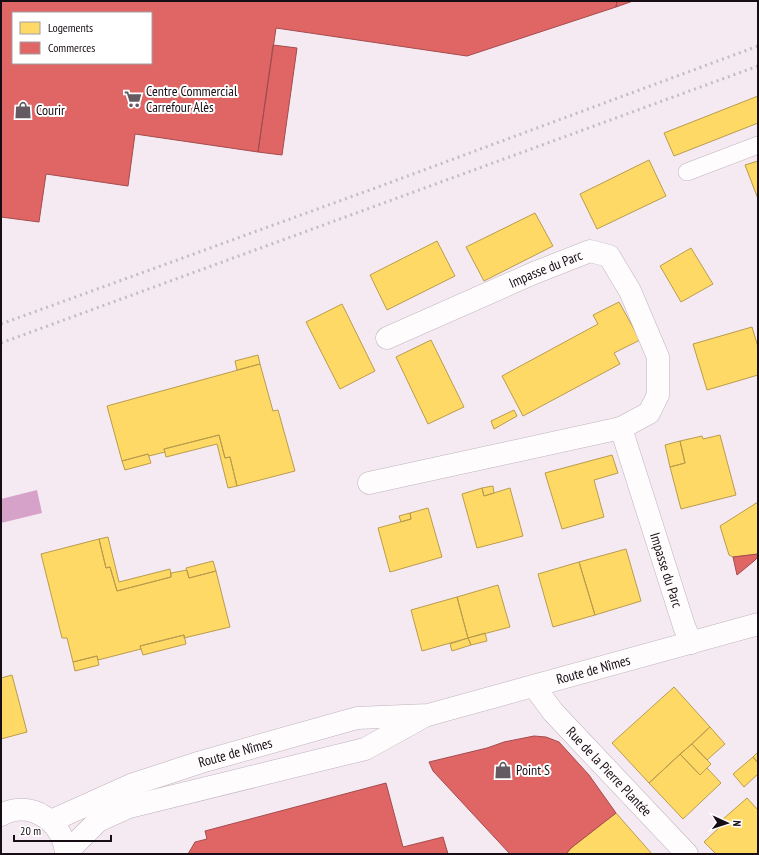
<svg xmlns="http://www.w3.org/2000/svg" width="759" height="855" viewBox="0 0 759 855" font-family="'PT Sans Narrow',sans-serif">
  <rect width="100%" height="100%" fill="#f5e9f2"/>
  <path fill="#d7a2ca" d="M37,490L42,513L1,523V499Z"/>
  <path fill="#ffd966" stroke="#b99c4d" d="M758,96V123L674,156L664,133Z
    M649,160L666,196L597,229L580,194Z
    M758,161V199L745,165Z
    M535,213L553,246L484,281L466,247Z
    M437,241L455,276L387,310L370,275Z
    M691,248L713,284L681,302L660,266Z
    M619,302L640,340L614,353L620,364L523,416L502,376L598,324L593,315Z
    M342,304L375,371L340,389L306,322Z
    M752,327L758,347V375L707,390L693,344Z
    M431,340L464,407L428,424L396,357Z
    M258,355L260,364L237,370L235,361Z
    M260,364L273,411L278,410L295,471L237,486L230,457L225,458L219,435L164,449L165,452L149,456L148,454L122,461L107,406Z
    M514,410L517,416L494,429L491,421Z
    M219,435L225,458L230,457L237,486L228,488L217,444L166,457L164,449Z
    M720,435L736,495L681,509L670,467L685,463L680,441L702,436L703,439Z
    M680,441L685,463L670,467L665,445Z
    M148,454L151,463L125,470L122,461Z
    M612,455L618,473L594,480L604,517L562,529L545,473Z
    M493,486L494,493L484,496L482,488Z
    M482,488L484,496L510,488L523,536L477,548L462,494Z
    M758,502V554L733,557L729,555L720,526Z
    M428,508L442,557L390,572L378,528L411,519L410,513Z
    M410,513L411,519L401,522L399,516Z
    M108,537L119,582L170,569L171,577L117,591L110,567L106,568L99,539Z
    M99,539L106,568L110,567L117,591L171,577V573L187,570L189,578L216,571L230,627L184,638V635L140,646L141,649L98,660L97,656L73,662L67,638H62L41,554Z
    M626,549L641,601L595,615L579,562Z
    M213,561L216,571L189,578L186,568Z
    M579,562L595,615L553,627L538,574Z
    M498,585L510,627L468,638L457,597Z
    M457,597L468,638L422,651L411,610Z
    M485,633L487,641L471,645L468,638Z
    M184,635L186,644L143,655L140,646Z
    M468,638L471,645L452,651L450,644Z
    M97,656L99,665L75,671L73,662Z
    M12,675L27,732L1,739V678Z
    M674,687L710,727L649,783L612,743Z
    M710,727L725,744L707,760L692,744Z
    M692,744L711,764L700,775L680,754Z
    M758,752V763L753,757Z
    M680,754L700,775L707,768L721,783L683,819L649,783Z
    M753,757L758,763V774L744,787L733,774Z
    M747,798L758,810V854H716L704,842L724,823L722,820Z
    M616,813L652,854H566L571,848Z"/>
  <path fill="#e06666" stroke="#a44b4d" fill-rule="evenodd" d="M1,1H617L616,7L467,56L276,28L258,152L135,134L128,186L46,174L39,222L1,217ZM13,13H151V63H13Z
    M617,1H633L616,7Z
    M273,45L297,48L282,155L258,152Z
    M758,554V557L754,561L737,575L733,557Z
    M534,736L546,737L559,742L589,775L616,813L571,848L566,854H510L433,771L429,762L487,748L504,742Z
    M386,783L403,847L443,837L448,854H188L195,842L207,839L205,831Z"/>
  <g fill="none" stroke-linecap="round" stroke-linejoin="round">
    <g stroke="#bfb4bc" stroke-width="18">
      <path id="lane" d="M687,172L758,145"/>
    </g>
    <g stroke="#bfb4bc" stroke-width="23">
      <g id="street">
        <path id="s1" d="M387,338L534,273L590,251L609,256L630,291L658,357V395L649,413L621,428"/>
        <path id="s2" d="M369,483L621,428L684,626L691,643"/>
        <path id="s3" d="M534,686L553,712L687,854"/>
      </g>
    </g>
    <g stroke="#bfb4bc" stroke-width="23">
      <g id="secondary">
        <path d="M1,815C31,799 64,822 66,854"/>
        <path id="s4" d="M51,821L131,785L201,762L357,718L428,715L758,624"/>
        <path d="M66,853L98,821L129,807L365,749L423,717"/>
      </g>
    </g>
    <use href="#lane" stroke="#fefcfd" stroke-width="17"/>
    <use href="#street" stroke="#fefcfd" stroke-width="22"/>
    <use href="#secondary" stroke="#fefcfd" stroke-width="22"/>
    <path stroke="#c2bec1" stroke-width="3" stroke-dasharray="2 4" stroke-linecap="butt" d="M1,324L378,187L758,46
      M1,343L758,66"/>
  </g>
  <defs>
    <g id="supermarket-bare" transform="scale(1.38)"><path d="M-6-5.5h2.5l.6 2H6L4.5 2H-2.5L-4.4-4H-6ZM-1.5 3.2a1.3 1.3 0 1 0 .1 0ZM3 3.2a1.3 1.3 0 1 0 .1 0Z" fill="#655a62" stroke="#fff" stroke-width="2.5" paint-order="stroke"/></g>
    <g id="shop-bare" transform="scale(1.38)"><path d="M-5-2.5h2.3a2.7 3.5 0 0 1 5.4 0H5L5.5 6h-11ZM-1.5-2.5h3a1.5 2.3 0 0 0-3 0Z" fill="#655a62" stroke="#fff" stroke-width="2.5" paint-order="stroke"/></g>
  </defs>
  <g fill-rule="evenodd">
    <use href="#supermarket-bare" x="133" y="99"/>
    <use href="#shop-bare" x="23" y="110"/>
    <use href="#shop-bare" x="503" y="770"/>
  </g>
  <g text-anchor="middle" dominant-baseline="central" stroke-width="4" stroke-linejoin="round" paint-order="stroke">
    <g font-size="14" fill="#170d14" stroke="#fff" text-anchor="start">
      <text x="146" y="91">Centre Commercial<tspan x="146" dy="16">Carrefour Alès</tspan></text>
      <text x="36" y="110">Courir</text>
      <text x="516" y="770">Point S</text>
    </g>
    <g font-size="14" fill="#170d14" stroke="#fff">
      <text stroke="none"><textPath href="#s1" startOffset="173">Impasse du Parc</textPath></text>
      <text stroke="none"><textPath href="#s2" startOffset="407">Impasse du Parc</textPath></text>
      <text stroke="none"><textPath href="#s4" startOffset="566">Route de Nîmes</textPath></text>
      <text stroke="none"><textPath href="#s4" startOffset="197">Route de Nîmes</textPath></text>
      <text stroke="none"><textPath href="#s3" startOffset="114">Rue de la Pierre Plantée</textPath></text>
    </g>
  </g>
  <rect width="759" height="855" fill="none" stroke="#170d14" stroke-width="4"/>
  <rect x="12" y="12" width="140" height="52" fill="#ffffff" stroke="#a29ea1"/>
  <rect x="20" y="22" width="20" height="12" fill="#ffd966" stroke="#a29ea1"/>
  <text x="48" y="32" font-size="12" fill="#170d14">Logements</text>
  <rect x="20" y="42" width="20" height="12" fill="#e06666" stroke="#a29ea1"/>
  <text x="48" y="52" font-size="12" fill="#170d14">Commerces</text>
  <g transform="translate(727 823) rotate(93)" stroke="#ffffff" stroke-width="3" paint-order="stroke">
  <path d="M0-3L7 15L0 10L-7 15Z" fill="#170d14"/>
  <text y="-6" font-size="11" font-weight="bold" text-anchor="middle" fill="#170d14">N</text>
  </g>
  <path d="M14 835v6h97v-6" fill="none" stroke="#170d14" stroke-width="2"/>
  <text x="20" y="835" font-size="12" fill="#170d14" stroke="#ffffff" stroke-width="3" paint-order="stroke">20 m</text>
</svg>
